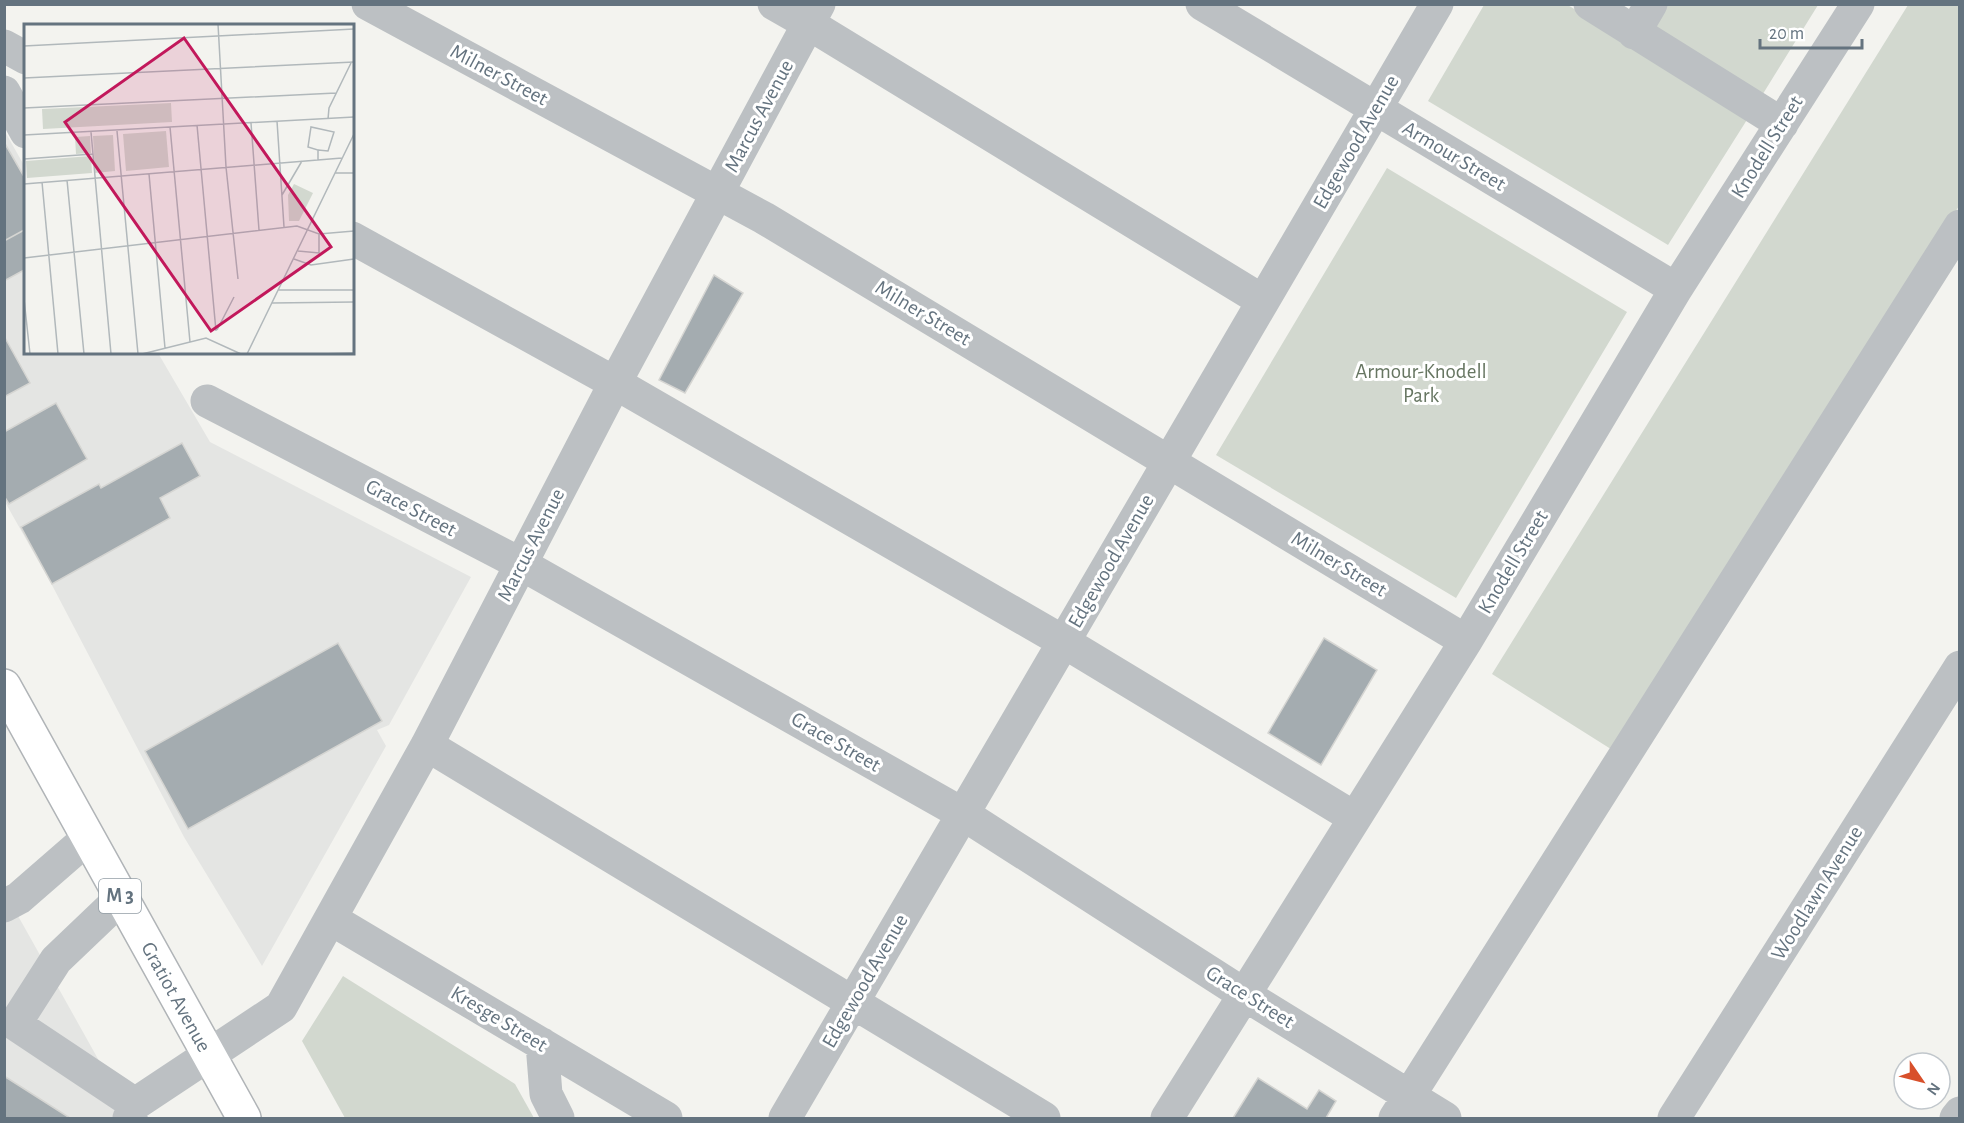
<svg xmlns="http://www.w3.org/2000/svg" width="1964" height="1123" viewBox="0 0 1964 1123" font-family="'Alegreya Sans',sans-serif">
  <rect width="100%" height="100%" fill="#f3f3ef"/>
  <path fill="#e4e5e3" d="M4,130L25,167L26,352L158,353L210,442L471,577L389,725L377,730L386,746L262,966L184,837L53,587L5,502Z
    M4,891L31,939L131,1118H5Z"/>
  <path fill="#d2d8cf" d="M1566,4L1750,115L1668,245L1428,101L1484,5Z
    M1664,5H1818L1761,97L1649,28Z
    M1908,5H1959V206L1614,751L1492,674Z
    M1387,168L1627,312L1456,598L1216,455Z
    M343,976L515,1084L534,1118H345L302,1041Z"/>
  <path fill="#a4acb0" stroke="#d5d5d2" stroke-width="1.5" d="M4,142L26,180V229L4,241Z
    M26,229V269L4,281V241Z
    M714,275L743,293L685,393L659,380Z
    M4,336L30,383L4,397Z
    M56,403L87,459L9,504L4,496V432Z
    M182,443L200,476L160,498L170,518L52,584L21,527L99,484L101,488Z
    M1324,638L1377,670L1321,765L1268,733Z
    M338,643L382,721L188,829L145,751Z
    M4,1076L70,1118H4Z
    M1258,1078L1307,1109L1319,1090L1336,1101L1326,1118H1233Z"/>
  <g fill="none" stroke-linecap="round" stroke-linejoin="round">
    <g stroke="#b0b4b7" stroke-width="36">
      <path id="major" d="M4,686L244,1118"/>
    </g>
    <path stroke="#bcc0c3" stroke-width="33" d="M368,4L764,218L1466,641
      M774,4L809,24L1263,301
      M1202,4L1676,289
      M1590,4L1782,124
      M1634,33L1651,4
      M4,46L26,58
      M4,92L26,132
      M352,238L615,383L1064,642L1355,818
      M207,401L521,564L963,814L1245,995L1445,1118
      M427,745L1044,1118
      M121,898L56,960L15,1024L135,1104
      M4,906L19,898L88,838
      M331,919L666,1118
      M542,1044L546,1094L558,1118
      M129,1118L135,1104L281,1007L427,745L615,383L819,4
      M785,1118L1437,4
      M1167,1118L1466,641L1676,289L1858,4
      M1395,1118L1960,226
      M1674,1118L1960,667
      M1956,1118L1960,1113"/>
    <use href="#major" stroke="#fff" stroke-width="33"/>
  </g>
  <g text-anchor="middle" dominant-baseline="central" stroke-width="6" stroke-linejoin="round" paint-order="stroke">
    <rect fill="#fff" stroke="#929da5" stroke-width="1.5" x="99" y="879" width="42" height="34" rx="4.5"/>
    <g font-size="20" font-weight="bold" fill="#64737f">
      <text x="120" y="896">M 3</text>
    </g>
    <g font-size="21" fill="#64737f" stroke="#fff">
      <text transform="translate(499 75) rotate(28)">Milner Street</text>
      <text transform="translate(759 116) rotate(-62)">Marcus Avenue</text>
      <text transform="translate(1356 142) rotate(-60)">Edgewood Avenue</text>
      <text transform="translate(1767 147) rotate(-58)">Knodell Street</text>
      <text transform="translate(1454 156) rotate(31)">Armour Street</text>
      <text transform="translate(923 313) rotate(31)">Milner Street</text>
      <text transform="translate(411 508) rotate(28)">Grace Street</text>
      <text transform="translate(531 545) rotate(-63)">Marcus Avenue</text>
      <text transform="translate(1111 561) rotate(-60)">Edgewood Avenue</text>
      <text transform="translate(1513 562) rotate(-59)">Knodell Street</text>
      <text transform="translate(1339 564) rotate(31)">Milner Street</text>
      <text transform="translate(836 742) rotate(30)">Grace Street</text>
      <text transform="translate(1817 893) rotate(-58)">Woodlawn Avenue</text>
      <text transform="translate(865 981) rotate(-60)">Edgewood Avenue</text>
      <text transform="translate(176 997) rotate(61)">Gratiot Avenue</text>
      <text transform="translate(1250 997) rotate(32)">Grace Street</text>
      <text transform="translate(499 1019) rotate(31)">Kresge Street</text>
    </g>
    <g font-size="21" fill="#677662" stroke="#fff">
      <text x="1421" y="371">Armour-Knodell<tspan x="1421" dy="24">Park</tspan></text>
    </g>
  </g>
  <g transform="translate(24 24)">
    <rect width="330" height="330" fill="#f3f3ef"/>
    <path d="M147,79L148,98L19,105L18,85ZM142,107L145,143L102,147L99,110ZM89,111L91,147L71,149L69,112ZM66,112L67,129L52,130L51,113ZM67,132L68,149L3,154L2,137ZM270,160L289,169L275,197H265L264,171Z" fill="#d2d8cf"/>
    <path fill="none" stroke="#b1b8bb" stroke-width="1.5" d="M194,0L202,143L214,255M0,22L330,5M0,54L330,38M0,84L312,69M304,95L305,84L327,39M253,97L260,203M227,99L235,206M173,101L192,307M146,103L166,318M93,107L114,330M67,108L87,330M0,111L330,93M294,126L304,127L310,108L287,103L284,123L294,126V136M0,135L69,130M311,149H330M125,150L141,324M43,156L60,330M18,158L34,330M0,160L318,134M258,171L278,137M274,227L295,229V210M0,234L273,202L295,210L330,207M270,235L287,241L330,235M254,266H330M0,275L6,330M248,279L330,278M193,306L210,273M118,330L182,314L217,330M223,330L330,110M295,330L330,329"/>
    <path fill="#c2185b" fill-opacity="0.15" stroke="#c2185b" stroke-width="3" d="M160,14L307,223L187,307L41,98Z"/>
    <rect width="330" height="330" fill="none" stroke="#64737f" stroke-width="3"/>
  </g>
  <rect width="1964" height="1123" fill="none" stroke="#64737f" stroke-width="12"/>
  <g transform="translate(1922 1081) rotate(125)"><circle r="28" fill="#ffffff" stroke="#c1c7cc" stroke-width="1.5"/>
  <path d="M0-4.5L10 22L0 15L-10 22Z" fill="#d8502b"/>
  <text y="-9" font-size="16" font-weight="bold" text-anchor="middle" fill="#64737f">N</text>
  </g>
  <path d="M1760 39v9h102v-9" fill="none" stroke="#64737f" stroke-width="3"/>
  <text x="1769" y="39" font-size="18" fill="#64737f" stroke="#ffffff" stroke-width="4.5" paint-order="stroke">20 m</text>
</svg>
